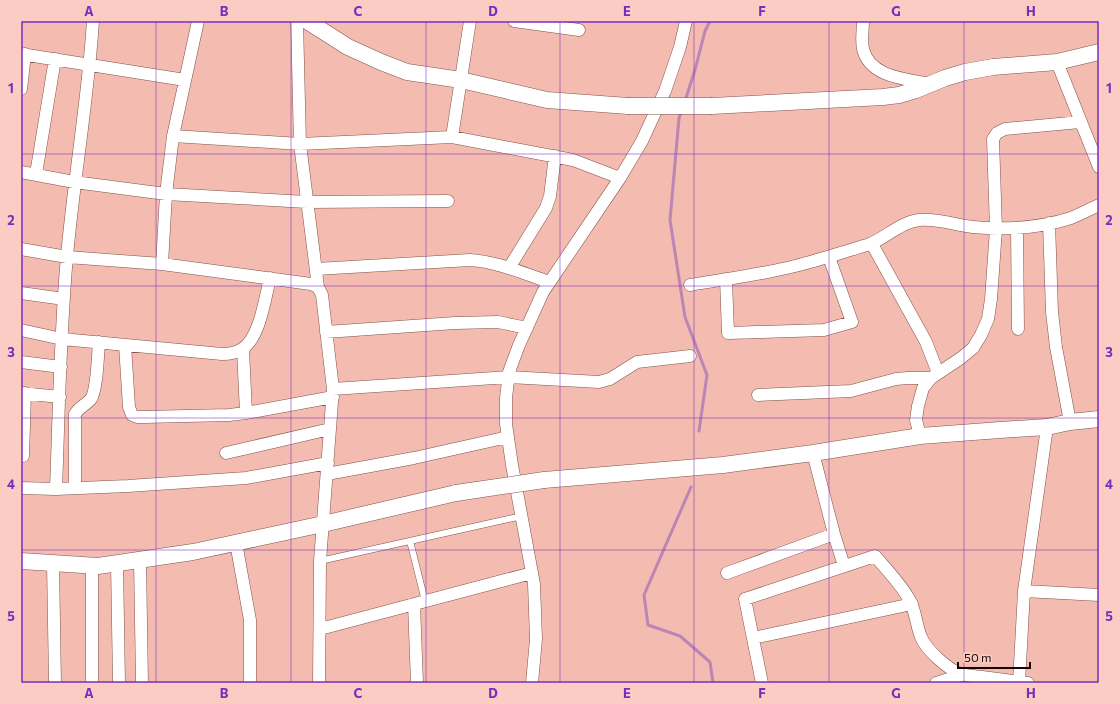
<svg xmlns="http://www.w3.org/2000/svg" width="1120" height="704" viewBox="0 0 1120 704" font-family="Commissioner,sans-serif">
  <rect width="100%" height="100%" fill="#f4bcb1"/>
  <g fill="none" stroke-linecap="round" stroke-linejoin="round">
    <path stroke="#bb85b5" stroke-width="3" d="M685,101L695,70L705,31L710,21
      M682,110L679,118L670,220L685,317L707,375L699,431
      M691,487L644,595L648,625L680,636L710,662L713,683"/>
    <g stroke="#815148" stroke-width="7">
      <path id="lane" d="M410,541L425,601
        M320,561L522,516"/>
    </g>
    <g stroke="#815148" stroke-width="13">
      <path id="street" d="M297,21L300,144L318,287
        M514,21L579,30
        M863,21C863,30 861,40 863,49C870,78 907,79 931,84
        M21,54L185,80
        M1057,62L1099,167
        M21,89L25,54
        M173,136L300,144L452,137L573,160L620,178
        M452,137L470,21
        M21,172L74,182L166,194L307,202L448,201
        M36,174L55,59
        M1049,223L1052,312L1056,347L1070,422
        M1017,228L1018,329
        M872,244L926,342L938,373
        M21,249L67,257L162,264L311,284L318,287L322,295L333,389L320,561L319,683
        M162,264L166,194L173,136L198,21
        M509,268L546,208L550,196L555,156
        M316,269L470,260C499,262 522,273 549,282
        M726,279L728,333L824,330L852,322L829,257
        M690,285C725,279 760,275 795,266C819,260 843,252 867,245C885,239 900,222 919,220C937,218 955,225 973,227C1006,230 1040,228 1071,218C1081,214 1090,209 1099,205
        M21,293L64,299
        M21,330L62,339L222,354C229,354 236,353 242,349C260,338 265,298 270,278
        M326,332L455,323L498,322L527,328
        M125,345L129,407L132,415L137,417H144L229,415L246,413L333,397
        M243,349L246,413
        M21,362L61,367
        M333,389L509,377L599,382L610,379L637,362L690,356
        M21,393L60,397
        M758,395L851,391L896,379L908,378H931
        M920,436L916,420L918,406L923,388L931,378L961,358L973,348L981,335L988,319L991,299L996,229L993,139L997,133L1005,129L1080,122
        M226,453L330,429
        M813,453L834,534L844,566
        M23,456L25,393
        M327,474L414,458L508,437
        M21,488L56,489L128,486L246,478L328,463
        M75,488V414C80,406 86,405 91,399C97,390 98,354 99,342
        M56,489C59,411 60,333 67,256C74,177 88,100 93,21
        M236,543L250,620V683
        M140,560L142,683
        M53,563L55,683
        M117,563L119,683
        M727,573L834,534
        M1024,591L1099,595
        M414,604L417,683
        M320,629L532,573
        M753,638L912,604
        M92,683V565
        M532,683L536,639L534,584L512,465L506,424V398L509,372L519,345L543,292L620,178L642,141L665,91L680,47L686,21
        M762,683L745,599L875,556C887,570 900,583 909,599C916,611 916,625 921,637C926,650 949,670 961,674C968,676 975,676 982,677C997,679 1013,681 1028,683
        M936,683L962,675
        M1019,683L1024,591L1047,427"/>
    </g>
    <g stroke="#815148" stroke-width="17">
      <path id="secondary" d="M307,21L348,47L381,62L407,72L461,80L547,100L628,106
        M712,106L883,97L899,95L916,90L945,78L965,72L993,67L1057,62L1099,52
        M544,480L723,465L813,453L920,436L1000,430L1047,427L1070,422L1099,419
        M21,561L98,566L193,552L323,524L456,493"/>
    </g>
    <use href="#lane" stroke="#fff" stroke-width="6"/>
    <use href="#street" stroke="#fff" stroke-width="12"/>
    <use href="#secondary" stroke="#fff" stroke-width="16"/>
    <g stroke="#815148" stroke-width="17" stroke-linecap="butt">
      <path id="secondary-bridge" d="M628,106H712
        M456,493L544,480"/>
    </g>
    <use href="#secondary-bridge" stroke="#fff" stroke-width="16"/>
  </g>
  <path fill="none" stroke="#7b2cbf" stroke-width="1" stroke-opacity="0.55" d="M156,21V683M291,21V683M426,21V683M560,21V683M694,21V683M829,21V683M964,21V683M21,154H1099M21,286H1099M21,418H1099M21,550H1099"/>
  <rect width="1120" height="704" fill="none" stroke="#faccc3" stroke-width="44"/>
  <path d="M958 662v6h72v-6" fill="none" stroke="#170604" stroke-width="2"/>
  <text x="964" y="662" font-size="12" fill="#170604" stroke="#faccc3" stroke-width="3" paint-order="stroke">50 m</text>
  <rect x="22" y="22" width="1076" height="660" fill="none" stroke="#7b2cbf" stroke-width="1.5"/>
  <g font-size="13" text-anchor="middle" font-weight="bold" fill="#7b2cbf">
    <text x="89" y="16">A</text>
    <text x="224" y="16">B</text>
    <text x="358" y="16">C</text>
    <text x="493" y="16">D</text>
    <text x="627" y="16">E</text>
    <text x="762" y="16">F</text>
    <text x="896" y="16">G</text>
    <text x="1031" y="16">H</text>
    <text x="11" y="93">1</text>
    <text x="1109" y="93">1</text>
    <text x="11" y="225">2</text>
    <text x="1109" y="225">2</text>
    <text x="11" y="357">3</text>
    <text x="1109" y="357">3</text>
    <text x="11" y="489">4</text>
    <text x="1109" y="489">4</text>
    <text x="11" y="621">5</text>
    <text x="1109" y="621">5</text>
    <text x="89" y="698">A</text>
    <text x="224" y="698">B</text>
    <text x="358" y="698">C</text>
    <text x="493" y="698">D</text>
    <text x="627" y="698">E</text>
    <text x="762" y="698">F</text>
    <text x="896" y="698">G</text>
    <text x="1031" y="698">H</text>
  </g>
</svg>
